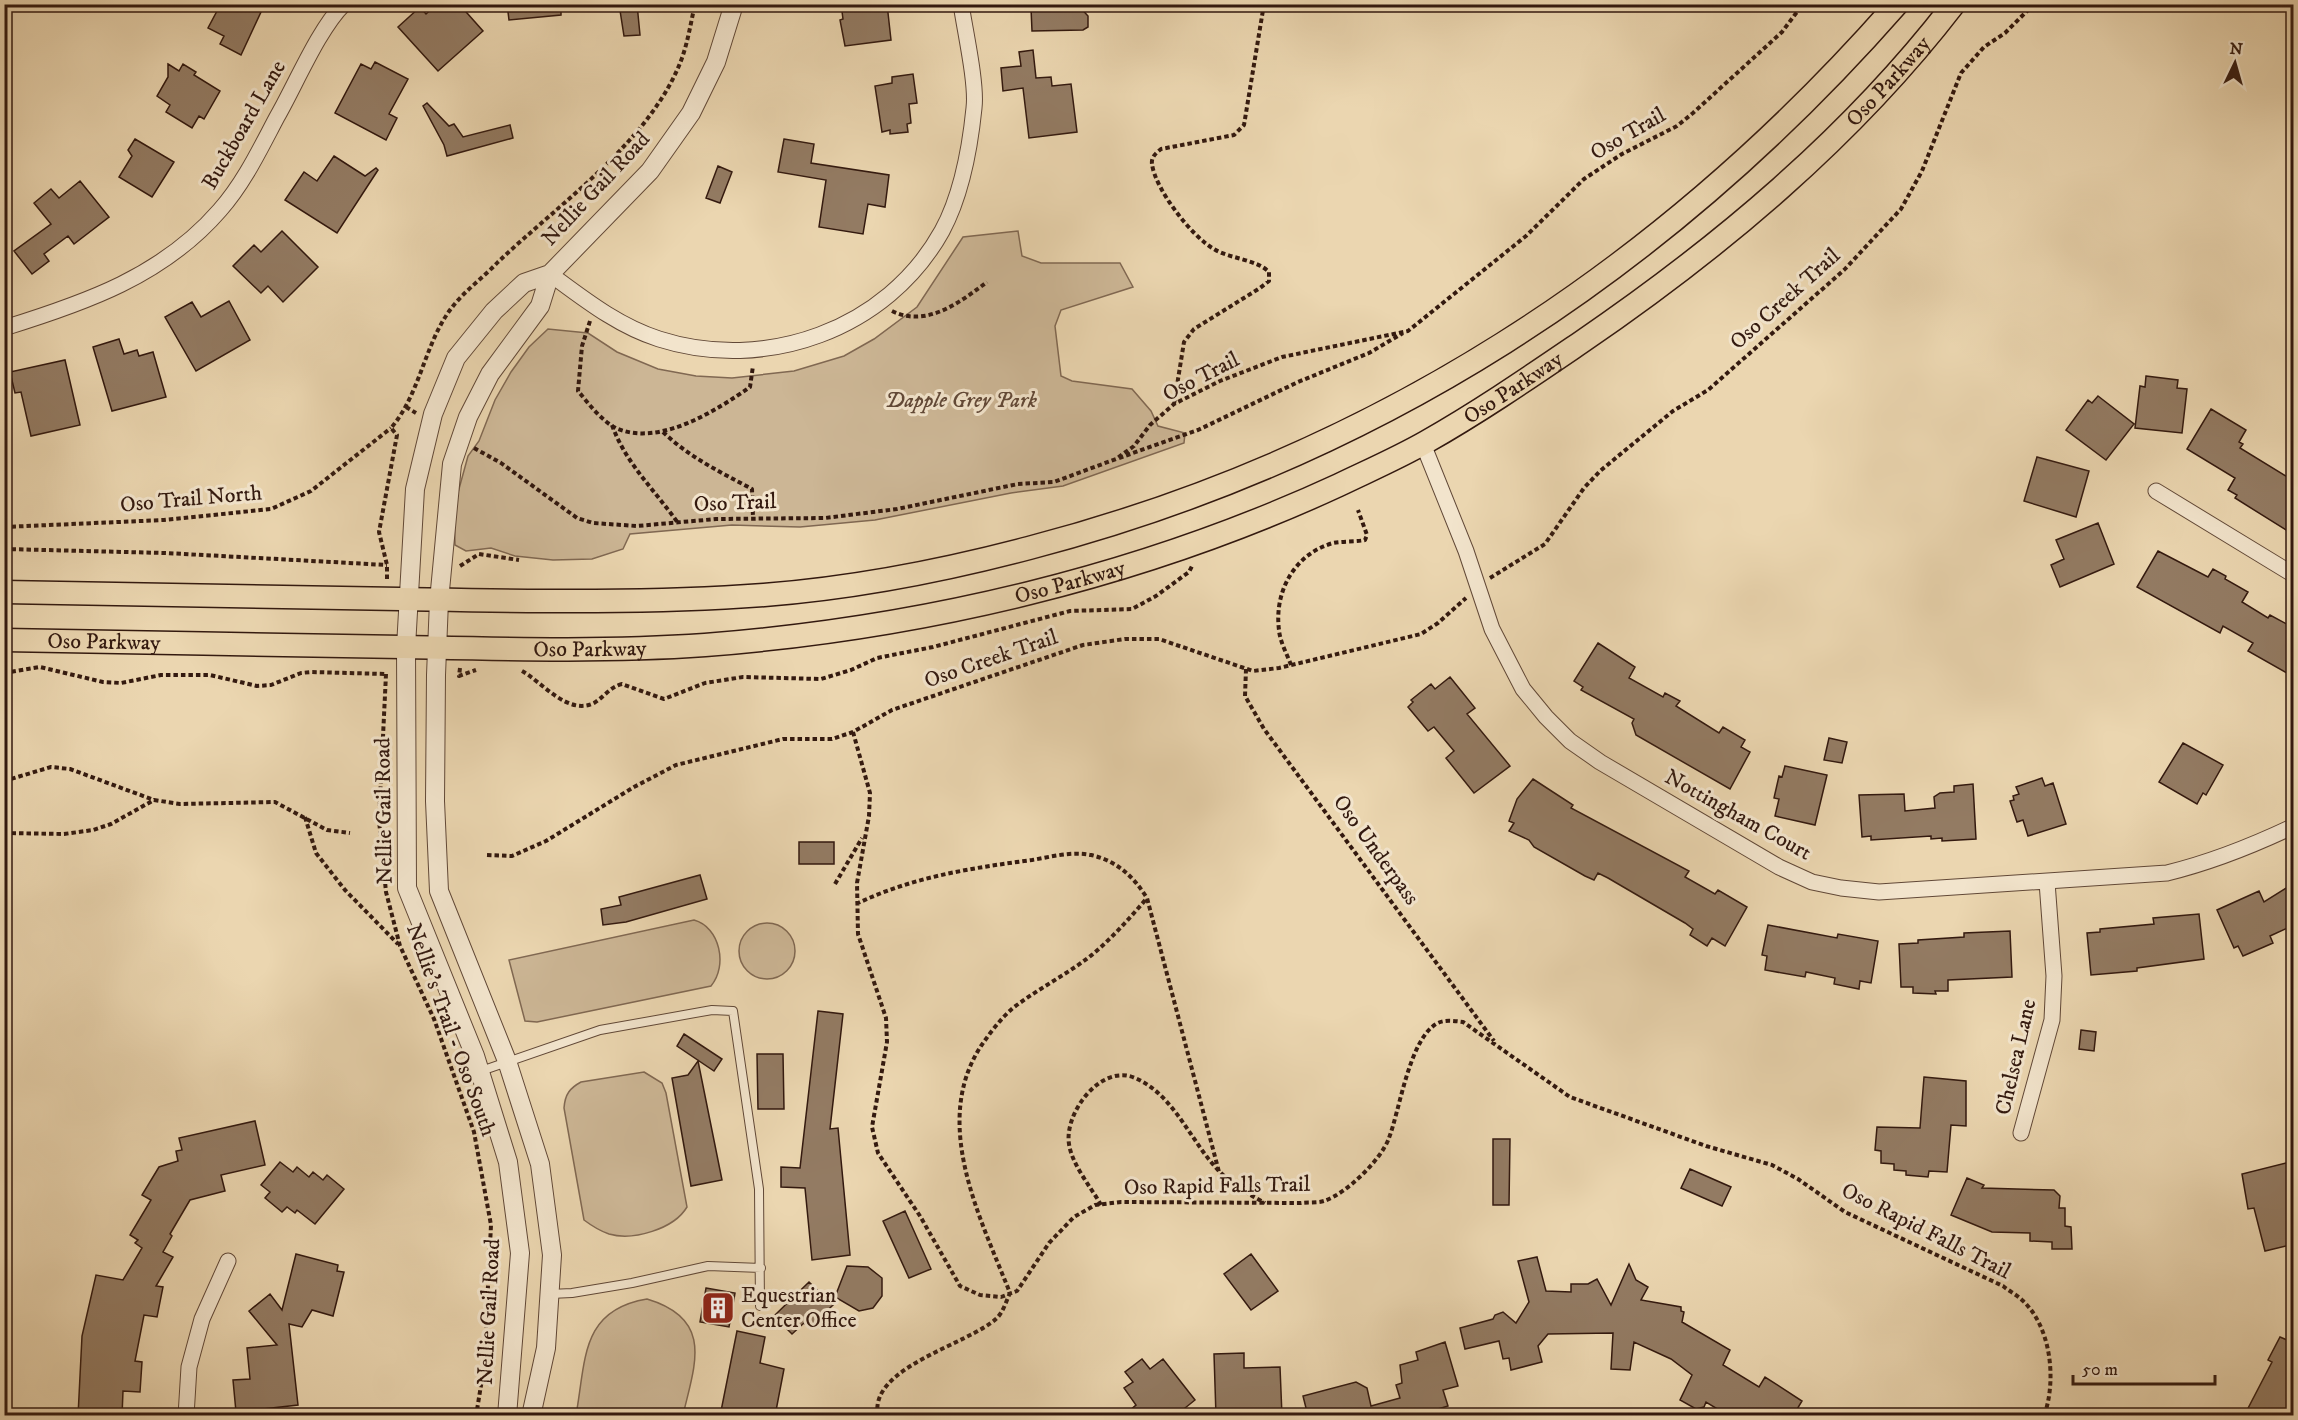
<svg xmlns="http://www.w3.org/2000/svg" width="2298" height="1420" viewBox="0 0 2298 1420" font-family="'IM FELL DW Pica',serif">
  <rect width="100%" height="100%" fill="#ebd6b0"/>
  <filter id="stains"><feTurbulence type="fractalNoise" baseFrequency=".00333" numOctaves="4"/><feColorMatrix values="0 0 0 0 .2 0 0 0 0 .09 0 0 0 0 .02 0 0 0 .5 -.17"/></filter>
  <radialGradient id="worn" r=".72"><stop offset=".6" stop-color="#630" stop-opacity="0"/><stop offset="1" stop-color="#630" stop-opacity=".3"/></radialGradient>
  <path fill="#ccb695" stroke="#806852" stroke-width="1.5" d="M1018,231L1022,256L1041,263H1120L1133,287L1061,310L1055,326L1061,376L1072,381L1132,389L1151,411L1158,426L1185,433L1184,443L1063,486L1011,493L875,520L800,527L732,525L630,534L623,549L592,559L553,560L515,556L491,548L466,551L455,545L454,507L468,456L479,441L495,400L511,372L529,347L548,329L588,333L617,352L658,369L696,376L732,378L794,371L844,356L874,339L917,307L963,237Z
    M694,920C720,927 728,966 711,986L537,1022L525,1021L509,960Z
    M739 951a28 28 0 1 1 56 0a28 28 0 1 1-56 0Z
    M644,1072L662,1083L666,1093L687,1207C674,1229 633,1241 609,1234C600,1231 592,1226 584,1220L564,1108C565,1094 570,1088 581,1082Z
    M647,1299C714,1319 695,1364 683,1415H576C586,1361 580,1310 647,1299Z"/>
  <path fill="#937b63" stroke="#33190f" stroke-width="1.5" d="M215,4H247L261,12L241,55L220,44L224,36L208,28L217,11Z
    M437,4H459L483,31L438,71L398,27L420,7L426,14Z
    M507,4H561V15L509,20Z
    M619,4H637L640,35L624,36Z
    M841,4H887L891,40L845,46L840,20L843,19Z
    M1038,4H1077L1088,16V27L1083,30L1032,31L1031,8H1038Z
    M1033,50L1036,78L1051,77L1052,86L1071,84L1077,132L1029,138L1023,88L1003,91L1001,68L1021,66L1019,52Z
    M375,62L408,79L389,114L397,118L386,140L335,113L361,64L371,69Z
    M168,64L179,71L183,64L196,72L194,75L220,91L204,119L199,116L192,128L166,112L170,105L157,96L168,77Z
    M913,74L917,103L909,104L911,123L907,124L908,132L890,134V130L882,132L875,86L892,83V77Z
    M427,103L449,126L454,124L463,137L510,125L513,138L447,156L444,145L423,106Z
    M135,139L174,162L152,197L119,177L132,156L128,150Z
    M784,139L814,144L811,163L889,175L885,207L868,204L863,234L819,227L826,180L778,172Z
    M334,156L365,176L376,168L378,170L337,233L285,200L304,172L317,181Z
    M718,166L732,172L720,203L706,198Z
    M80,181L109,217L74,244L68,236L44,254L49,261L32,274L14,251L51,224L34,203L51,189L59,198Z
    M282,231L318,267L283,302L268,286L261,293L233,266L254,245L261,252Z
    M229,301L250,340L196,371L165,317L192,302L201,317Z
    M119,339L124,354L137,350L139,356L153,352L166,397L112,411L93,347Z
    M65,360L80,425L31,436L21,392L15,393L10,372Z
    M2146,376L2178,380L2177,388L2187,389L2182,433L2135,428L2140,386L2145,387Z
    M2098,396L2134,424L2106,460L2066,430L2088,400L2092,403Z
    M2211,409L2246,430L2239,442L2243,444L2240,448L2294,481V535L2235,498L2237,495L2228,490L2235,478L2187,449Z
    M2037,457L2089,471L2076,517L2024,501Z
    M2098,523L2114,564L2060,587L2051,565L2064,559L2056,540Z
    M2158,551L2208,577L2213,569L2226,576L2225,579L2248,592L2242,602L2268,618L2270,615L2294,628V677L2248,651L2253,643L2223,626L2220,633L2137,587Z
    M1598,643L1635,667L1629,678L1663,697L1665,693L1680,701L1676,706L1719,733L1723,727L1745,740L1741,747L1750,752L1730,789L1636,735L1632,723L1634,719L1581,690L1583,687L1574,681Z
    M1450,677L1475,708L1467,714L1510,766L1474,793L1446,758L1454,751L1434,727L1428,731L1408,707L1413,702L1411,700L1431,684L1435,689Z
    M1829,738L1847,742L1842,763L1824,760Z
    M2183,743L2223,765L2206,795L2203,793L2197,804L2159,782Z
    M1785,766L1827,775L1815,825L1775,816L1779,799L1774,798L1779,776L1782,777Z
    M2042,778L2045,786L2053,783L2066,824L2028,836L2023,820L2017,822L2010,801L2014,800L2013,796L2019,794L2016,787Z
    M1533,779L1573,805L1571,808L1689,871L1685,877L1715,894L1718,890L1747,907L1725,946L1712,938L1707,946L1690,935L1693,929L1685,923L1608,878L1598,873L1594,880L1585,876L1534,847L1529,840L1509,831L1514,823L1509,821L1517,799Z
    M1973,784L1976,839L1942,841V838L1931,839V836L1871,840V836L1862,837L1859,795L1904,794L1905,811L1935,808L1934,797L1940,793L1954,792V786Z
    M799,842H834V864H799Z
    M700,875L707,899L626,922L603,925L601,909L621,905L619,897Z
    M2294,883V925L2270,936L2273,943L2243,956L2238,946L2234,948L2217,910L2259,891L2264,902Z
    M2199,914L2204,959L2137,968V971L2091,975L2087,933L2100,932V929L2154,924L2153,918Z
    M1768,925L1837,938L1838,934L1878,941L1871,983L1860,981L1859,989L1834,984L1835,978L1806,972L1805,977L1765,970L1767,956L1762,955Z
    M2010,931L2012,977L1948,980V991H1935L1936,994L1913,993V987H1901L1899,944L1918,943V940L1964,937V933Z
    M818,1011L843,1014L830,1129L838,1128L850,1255L812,1260L805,1188L781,1187V1167L800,1168Z
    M2081,1030L2096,1032L2094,1051L2079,1049Z
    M684,1034L722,1059L714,1071L677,1046Z
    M757,1054H783L784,1109H758Z
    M698,1061L722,1180L691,1186L672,1078L688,1075Z
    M1924,1077L1966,1081V1126L1951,1125L1947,1172L1929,1171L1928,1177L1906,1175V1171L1894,1170V1164L1881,1163V1151L1875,1150L1877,1127L1920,1128Z
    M255,1121L265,1165L221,1175L225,1191L190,1200L170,1234L172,1236L163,1252L173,1257L156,1286L163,1287L157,1317L144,1315L135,1361L142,1362L140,1392L123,1391L122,1416H78L82,1336L96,1275L123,1280L142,1248L135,1243L138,1240L130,1235L151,1200L142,1195L159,1167L178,1161L176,1151L182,1150L179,1138Z
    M1493,1139H1510L1509,1205H1493Z
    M2294,1161V1244L2265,1251L2254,1208L2248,1209L2242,1174Z
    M280,1162L293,1172L297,1167L309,1177L313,1172L323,1180L327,1175L344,1189L315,1224L297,1210L295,1213L287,1207L282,1212L265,1198L270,1192L261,1185Z
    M1690,1169L1731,1187L1722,1206L1681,1188Z
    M1967,1178L1984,1185L1982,1188L2054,1190L2060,1196L2059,1208H2065V1226L2071,1227L2072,1249H2052V1242L2030,1241V1233L1992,1232L1951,1215Z
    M905,1211L931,1269L909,1278L883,1221Z
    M296,1254L338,1265L337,1271L344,1272L333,1316L312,1310L302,1327L289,1324L298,1405L236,1412L233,1380L250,1379L247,1348L277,1345L249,1311L270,1294L282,1310Z
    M1251,1254L1278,1291L1251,1310L1224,1274Z
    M1537,1257L1546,1291L1571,1292V1284H1588L1597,1279L1611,1305L1629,1264L1636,1280L1648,1287L1641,1300L1681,1307V1311L1684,1312L1682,1322L1730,1350L1723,1365L1759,1387L1765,1377L1802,1401L1793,1416H1729L1706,1402L1704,1407L1696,1409L1680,1400L1692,1375L1671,1359L1634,1342L1630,1370L1611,1369L1613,1333L1548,1334L1538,1346L1542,1362L1511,1370L1509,1358L1503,1359L1499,1341L1465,1349L1460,1328L1493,1319L1495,1315L1503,1312L1516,1323L1529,1302L1518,1261Z
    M847,1266L868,1267L882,1278V1296L873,1308L859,1311L835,1297Z
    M809,1282L833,1305L809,1328L804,1323L792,1334L774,1316Z
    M706,1288L735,1293L729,1327L700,1322Z
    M737,1331L765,1337L760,1363L784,1369L775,1416H720Z
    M2280,1337L2294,1343V1416H2244L2272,1362L2268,1360Z
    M1445,1342L1458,1386L1443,1390L1448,1406L1415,1416H1308L1303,1396L1356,1382L1367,1388L1371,1406L1400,1398L1396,1385L1402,1383L1400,1365L1418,1360L1416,1352Z
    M1244,1353V1368L1280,1367L1282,1416H1216L1214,1354Z
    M1142,1359L1150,1369L1163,1359L1195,1400L1175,1416H1123L1136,1405L1124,1388L1133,1382L1125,1372Z"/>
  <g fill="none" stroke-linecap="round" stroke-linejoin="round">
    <g stroke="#614837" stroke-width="10">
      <path id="service" d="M481,1071L600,1030L712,1010L733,1011L759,1189L760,1306
        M550,1294L572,1293L632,1283L708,1266L761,1268"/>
    </g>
    <g stroke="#614837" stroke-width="17">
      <path id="minor" d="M550,274C584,299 618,326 659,339C765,373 887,330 942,231C961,196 970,148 974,108C977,84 965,31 961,4
        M4,328C85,303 163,276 220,210C244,183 260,149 277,117C295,86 319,28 344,4
        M1423,444L1466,551L1492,629L1523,689L1546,717L1570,741L1600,762L1779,867L1812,882L1841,888L1879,892L2167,873C2212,862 2252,846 2294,826
        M2156,491L2294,575
        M2021,1133L2052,1020L2054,976L2047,882
        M186,1416L189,1367L202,1319L228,1261"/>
    </g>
    <g stroke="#614837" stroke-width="20">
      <path id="tertiary" d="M507,1416L520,1253L508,1162L475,1056L407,888L406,647L415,489L433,414L456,358L494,311L524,283L550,274L650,171L691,113L716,62L734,4
        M531,1416L546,1348L552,1255L540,1164L507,1061L439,891L435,801L436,675L439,601L452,464L468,417L490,374L540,306L550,274"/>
    </g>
    <g stroke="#33190f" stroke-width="25">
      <g id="primary">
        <path d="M4,592C136,594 268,596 400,599C521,601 642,604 764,595C854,588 942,571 1029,548C1374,458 1663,271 1897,4"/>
        <path id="s1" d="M4,640C137,642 270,645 403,647C503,649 605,652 705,645C923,628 1140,577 1339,485C1368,471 1398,458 1426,442C1479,412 1530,377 1580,343C1719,248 1851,138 1954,4"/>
      </g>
    </g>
    <path stroke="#33190f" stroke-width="4" stroke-dasharray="4.5 3" stroke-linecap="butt" d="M892,311C926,328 959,303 987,282
      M590,321L582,346L578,391C589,404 602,422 618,429C661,446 717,410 750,387L753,366
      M1174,404L1184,342L1194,329L1260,288L1269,281V272C1256,259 1230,259 1214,249C1192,237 1155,189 1152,164C1151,157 1156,153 1161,149L1234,135L1244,125L1264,4
      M406,407L416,413
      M612,425C626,464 654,489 678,523
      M663,432C689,457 720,472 752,489L753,518
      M474,448L501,463L577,518L593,523L637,526L716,519L825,518L897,509L1018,484L1054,482L1116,459L1134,446L1150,425L1174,404L1220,381L1282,357L1408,331L1526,236L1584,179L1622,154L1677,126L1693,113L1782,32L1803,4
      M1119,458L1198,430L1298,382L1369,353L1403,333
      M4,527L164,520L271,509L311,491L391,428
      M4,549L166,553L387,565
      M460,566L479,554L519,560
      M1490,578L1545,544L1584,488L1600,471L1673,411L1708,390L1844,270L1901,209L1922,171L1961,73L1984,47L2005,33L2034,4
      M387,579V565L379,532L397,435L391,428C420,394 424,346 450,310C463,292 483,278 498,262C560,203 652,140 682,58C688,41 691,22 695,4
      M1291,665C1287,654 1280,642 1279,630C1274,592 1294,554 1333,543C1343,541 1355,542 1365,540L1367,535L1358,510
      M460,668L459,676L476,670
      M1246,669L1245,696L1264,729L1494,1041
      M522,671C542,682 568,716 594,703C604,697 610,687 622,684L664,699L705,683L743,677L821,679L851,670L877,658L933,647L1070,611L1132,609L1156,596L1189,572L1192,566
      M4,673L40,667L103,682L121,683L161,675H210L257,686L271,685L301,673L311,672L386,674
      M386,674L379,820L386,892L400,946L434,1019L474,1132L491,1225L484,1367L476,1416
      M853,732L870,793L869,816L857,883L858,934L886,1018L887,1042L872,1127L878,1153L920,1216L960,1286L980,1295L1001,1297L1017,1291L1049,1243L1074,1217L1095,1205L1121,1202L1301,1203C1308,1202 1317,1203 1324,1201C1346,1194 1381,1160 1389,1138C1400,1109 1409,1041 1436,1024C1444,1019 1454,1021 1463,1022L1570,1097L1706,1146L1772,1165L1798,1179L1845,1212L2003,1286C2009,1291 2017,1295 2022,1300C2051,1326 2057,1380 2044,1416
      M4,781L51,767L70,769L154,800
      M305,817L316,853L345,890L398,944
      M4,833L64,834L93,830L111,824L154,800L180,804L275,802L327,830L350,833
      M487,855L512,856L546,841L634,787L676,765L783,739H832L853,732L892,710L1083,645L1125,639H1159L1253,671L1279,668L1421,634L1438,623L1466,598
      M835,884L862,838
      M856,904C912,877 971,868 1032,860C1050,857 1072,851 1091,855C1117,861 1133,876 1147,898L1219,1172
      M1101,1205C1091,1187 1072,1165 1069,1144C1064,1113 1101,1063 1135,1078C1175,1095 1191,1143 1220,1172C1233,1185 1248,1194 1265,1203
      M878,1416C868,1367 968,1345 997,1318C1003,1312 1006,1302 1010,1293C980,1217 931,1123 981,1046C990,1033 1001,1018 1013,1008C1039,988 1068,974 1093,954C1113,937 1130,918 1147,898"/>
    <use href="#service" stroke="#f2e4cc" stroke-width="8"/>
    <use href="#minor" stroke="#f2e4cc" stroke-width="15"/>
    <use href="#tertiary" stroke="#f2e4cc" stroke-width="18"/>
    <use href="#primary" stroke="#ebd6b0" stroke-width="22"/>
  </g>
  <defs>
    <g id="building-square" transform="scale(1.725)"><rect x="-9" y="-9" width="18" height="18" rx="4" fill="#8f2418" stroke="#f2e4cc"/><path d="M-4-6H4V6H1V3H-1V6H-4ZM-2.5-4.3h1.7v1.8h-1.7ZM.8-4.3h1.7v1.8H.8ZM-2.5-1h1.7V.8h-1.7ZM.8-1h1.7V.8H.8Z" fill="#fff"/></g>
  </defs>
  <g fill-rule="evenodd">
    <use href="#building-square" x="718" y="1308"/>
  </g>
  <g text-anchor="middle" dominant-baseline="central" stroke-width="6" stroke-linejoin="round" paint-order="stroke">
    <g font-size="22" fill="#33190f" stroke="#f2e4cc">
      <text stroke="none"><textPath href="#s1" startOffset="2044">Oso Parkway</textPath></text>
      <text transform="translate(244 125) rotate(-60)">Buckboard Lane</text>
      <text transform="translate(1628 134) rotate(-30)">Oso Trail</text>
      <text transform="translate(596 189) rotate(-47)">Nellie Gail Road</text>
      <text transform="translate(1785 299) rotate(-42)">Oso Creek Trail</text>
      <text transform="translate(1201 377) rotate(-27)">Oso Trail</text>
      <text stroke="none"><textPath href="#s1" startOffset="1558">Oso Parkway</textPath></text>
      <text transform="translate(191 499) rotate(-5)">Oso Trail North</text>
      <text transform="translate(735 503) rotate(-2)">Oso Trail</text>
      <text stroke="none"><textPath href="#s1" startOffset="1072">Oso Parkway</textPath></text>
      <text stroke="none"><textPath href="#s1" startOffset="100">Oso Parkway</textPath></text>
      <text stroke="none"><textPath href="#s1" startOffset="586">Oso Parkway</textPath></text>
      <text transform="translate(991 659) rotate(-19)">Oso Creek Trail</text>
      <text transform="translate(384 811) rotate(-91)">Nellie Gail Road</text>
      <text transform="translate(1738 815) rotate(29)">Nottingham Court</text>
      <text transform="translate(1376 850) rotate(54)">Oso Underpass</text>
      <text transform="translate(451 1030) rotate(70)">Nellie's Trail - Oso South</text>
      <text transform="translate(2016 1057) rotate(-77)">Chelsea Lane</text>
      <text transform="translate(1217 1186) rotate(-1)">Oso Rapid Falls Trail</text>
      <text transform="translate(1926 1231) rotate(27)">Oso Rapid Falls Trail</text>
      <text transform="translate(489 1312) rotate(-87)">Nellie Gail Road</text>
    </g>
    <g font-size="22" font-style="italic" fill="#614837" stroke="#f2e4cc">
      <text x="961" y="400">Dapple Grey Park</text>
    </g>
    <g font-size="22" fill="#33190f" stroke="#f2e4cc" text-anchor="start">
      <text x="741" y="1295">Equestrian<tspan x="741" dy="25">Center Office</tspan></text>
    </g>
  </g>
  <rect width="2298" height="1420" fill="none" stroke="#ebd6b0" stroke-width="24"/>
  <rect x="6" y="6" width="2286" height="1408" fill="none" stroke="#33190f" stroke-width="3"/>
  <rect x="12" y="12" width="2274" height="1396" fill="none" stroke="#33190f" stroke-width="1.5"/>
  <g transform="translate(2235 63) rotate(5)" stroke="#f2e4cc" stroke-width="4.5" paint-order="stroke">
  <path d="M0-4.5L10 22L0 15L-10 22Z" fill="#33190f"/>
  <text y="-9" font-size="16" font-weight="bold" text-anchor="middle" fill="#33190f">N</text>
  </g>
  <path d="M2073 1375v9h142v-9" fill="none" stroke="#33190f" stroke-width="3"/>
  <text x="2082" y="1375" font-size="18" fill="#33190f" stroke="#f2e4cc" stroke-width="4.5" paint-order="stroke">50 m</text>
  <rect width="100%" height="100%" filter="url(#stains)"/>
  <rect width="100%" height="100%" fill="url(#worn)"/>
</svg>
